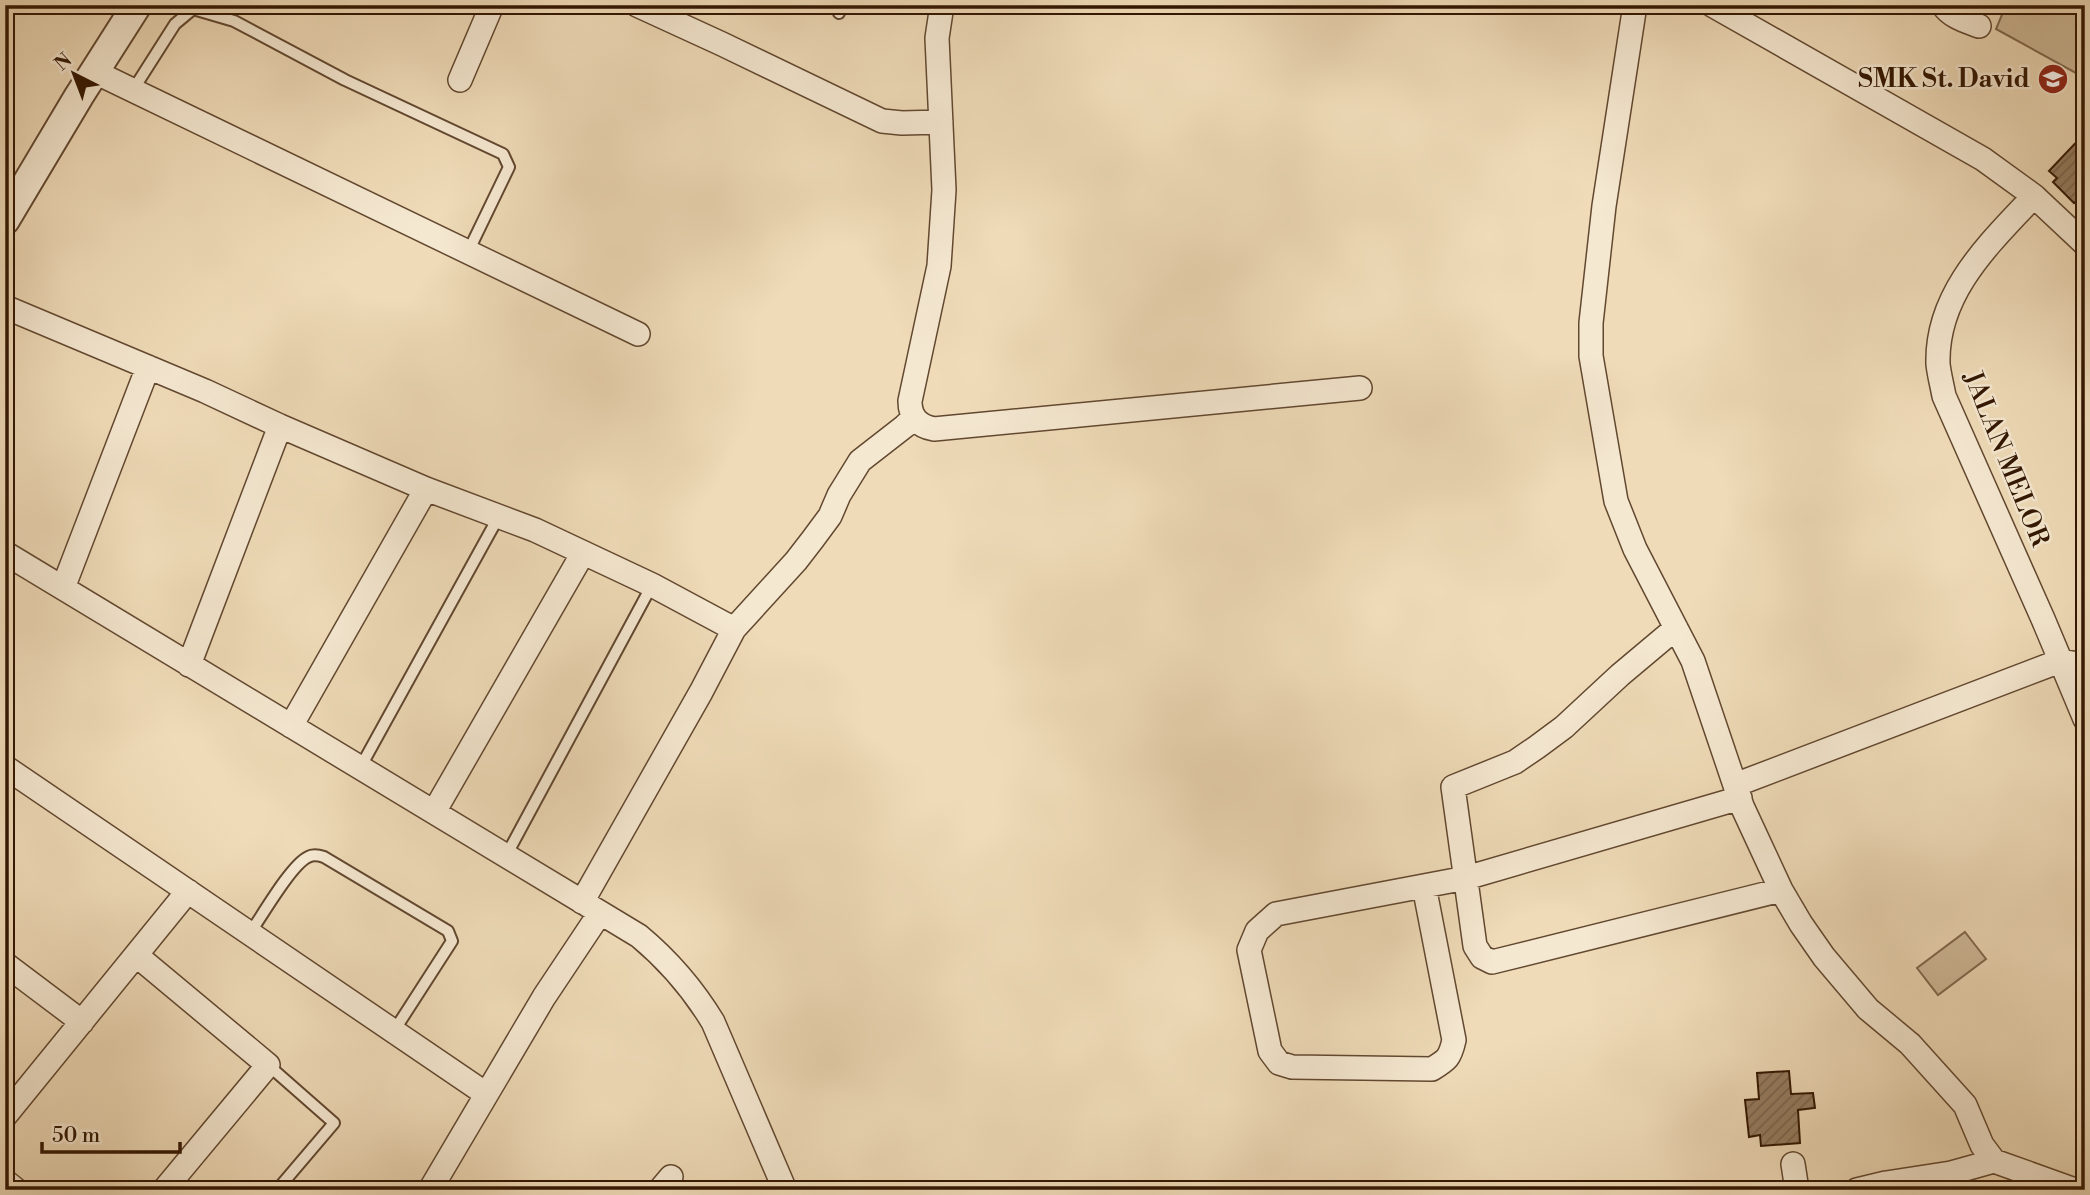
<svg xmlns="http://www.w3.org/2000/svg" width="2090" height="1195" viewBox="0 0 2090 1195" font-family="'Libre Bodoni',serif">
  <defs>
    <pattern id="building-hatch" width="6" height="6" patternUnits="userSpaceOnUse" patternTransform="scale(1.75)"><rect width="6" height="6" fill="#957d61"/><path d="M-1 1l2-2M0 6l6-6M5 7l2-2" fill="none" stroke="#7a654e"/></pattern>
  </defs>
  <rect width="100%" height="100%" fill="#efdbb8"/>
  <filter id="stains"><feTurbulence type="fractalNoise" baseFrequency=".00286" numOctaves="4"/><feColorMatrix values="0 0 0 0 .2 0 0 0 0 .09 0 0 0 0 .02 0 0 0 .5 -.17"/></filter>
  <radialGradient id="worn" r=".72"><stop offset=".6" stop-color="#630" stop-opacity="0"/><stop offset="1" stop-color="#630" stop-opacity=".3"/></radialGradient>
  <path fill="#cfba99" stroke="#81684e" stroke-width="2" d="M2006,5H2085V78L1996,29Z
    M1965,932L1986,959L1938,995L1917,968Z"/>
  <path fill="url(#building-hatch)" stroke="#331702" stroke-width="2" d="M2085,133V193L2074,203L2053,182L2057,178L2049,171Z
    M1789,1071L1791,1094L1813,1093L1815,1108L1798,1110L1800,1143L1761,1146L1760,1135L1749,1137L1745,1100L1759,1099L1757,1073Z"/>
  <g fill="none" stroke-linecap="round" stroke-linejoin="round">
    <g stroke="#624830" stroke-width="14">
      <path id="service" d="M835,5L839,13
        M133,90L175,24L193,9L234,21L345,80L503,154L509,167L468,252
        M360,768L499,516
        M506,856L652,585
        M250,933C262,916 291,865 308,857C313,854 318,855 324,857L448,931L452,941L394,1031
        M268,1065L334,1123L277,1190"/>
    </g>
    <g stroke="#624830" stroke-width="26">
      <path id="minor" d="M637,5L722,44L882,121L902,123L941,122
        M942,5L937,38L944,190L939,266L910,401C910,417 918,426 934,429L1360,388
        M1635,5L1604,206L1591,323V356L1616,501L1635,549L1693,661L1742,806L1781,890L1801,924L1824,957L1868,1009L1910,1044L1965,1105L1982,1145L1994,1161L2075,1190
        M1712,5L1983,159L2034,196L2085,244
        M1943,5C1951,17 1966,21 1979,26
        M95,72L638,334
        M460,80L492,5
        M2034,196C1989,244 1936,293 1938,364C1939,374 1942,385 1944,396L2043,619L2085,719
        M5,307L205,391L280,426L426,489L535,530L652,585L734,629
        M5,553L639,936C669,961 693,989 713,1022L785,1190
        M63,588L148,367
        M1676,628L1620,675L1564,727L1537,747L1515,762L1453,787L1475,946L1482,957L1492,962L1781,890
        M189,665L280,426
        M291,726L426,489
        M5,767L486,1094
        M1735,785L2060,661L2085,665
        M434,812L583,553
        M1424,886L1454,1040C1450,1058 1447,1060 1432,1069L1292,1067L1279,1063L1270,1051L1249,950L1257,931L1276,914L1466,878L1740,798
        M582,902L701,692L734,629L796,561L813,539L830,516L839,495L860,461L905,426L913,418
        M136,955L268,1065L164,1190
        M5,964L82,1022
        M5,1116L188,891
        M1793,1164L1797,1190
        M5,1181L16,1190
        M430,1190L544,997L600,913
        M660,1190L671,1177
        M1857,1190L1886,1183L1951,1173L1994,1161"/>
    </g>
    <g stroke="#624830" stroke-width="32">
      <path id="tertiary" d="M5,220L79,96L137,5"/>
    </g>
    <use href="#service" stroke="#f5e8d1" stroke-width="10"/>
    <use href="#minor" stroke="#f5e8d1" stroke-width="23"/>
    <use href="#tertiary" stroke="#f5e8d1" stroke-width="28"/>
  </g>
  <defs>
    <g id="school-disc" transform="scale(1.575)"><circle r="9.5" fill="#8f2418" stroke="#f5e8d1"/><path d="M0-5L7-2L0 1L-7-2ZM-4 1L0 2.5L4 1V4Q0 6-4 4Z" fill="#fff"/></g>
  </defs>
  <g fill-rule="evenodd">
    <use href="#school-disc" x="2053" y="79"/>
  </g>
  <g text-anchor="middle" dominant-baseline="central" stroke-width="5" stroke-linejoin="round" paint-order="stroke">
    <g font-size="26" font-weight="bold" fill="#331702" stroke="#f5e8d1" text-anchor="end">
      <text x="2030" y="79">SMK St. David</text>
    </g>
    <g font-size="26" fill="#331702" stroke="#f5e8d1">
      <text transform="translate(2006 459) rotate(68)">JALAN MELOR</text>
    </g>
  </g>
  <rect width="2090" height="1195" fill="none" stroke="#efdbb8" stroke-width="28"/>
  <rect x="7" y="7" width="2076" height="1181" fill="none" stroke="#331702" stroke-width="3.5"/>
  <rect x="14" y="14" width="2062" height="1167" fill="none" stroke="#331702" stroke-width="2"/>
  <g transform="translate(74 74) rotate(318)" stroke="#f5e8d1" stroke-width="5" paint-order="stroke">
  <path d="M0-5L12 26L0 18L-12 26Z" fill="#331702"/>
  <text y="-10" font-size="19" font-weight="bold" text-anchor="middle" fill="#331702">N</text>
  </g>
  <path d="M42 1142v10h138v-10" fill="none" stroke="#331702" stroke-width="3.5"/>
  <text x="52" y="1142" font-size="21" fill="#331702" stroke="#f5e8d1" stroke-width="5" paint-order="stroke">50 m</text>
  <rect width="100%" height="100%" filter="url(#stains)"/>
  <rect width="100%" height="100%" fill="url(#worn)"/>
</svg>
